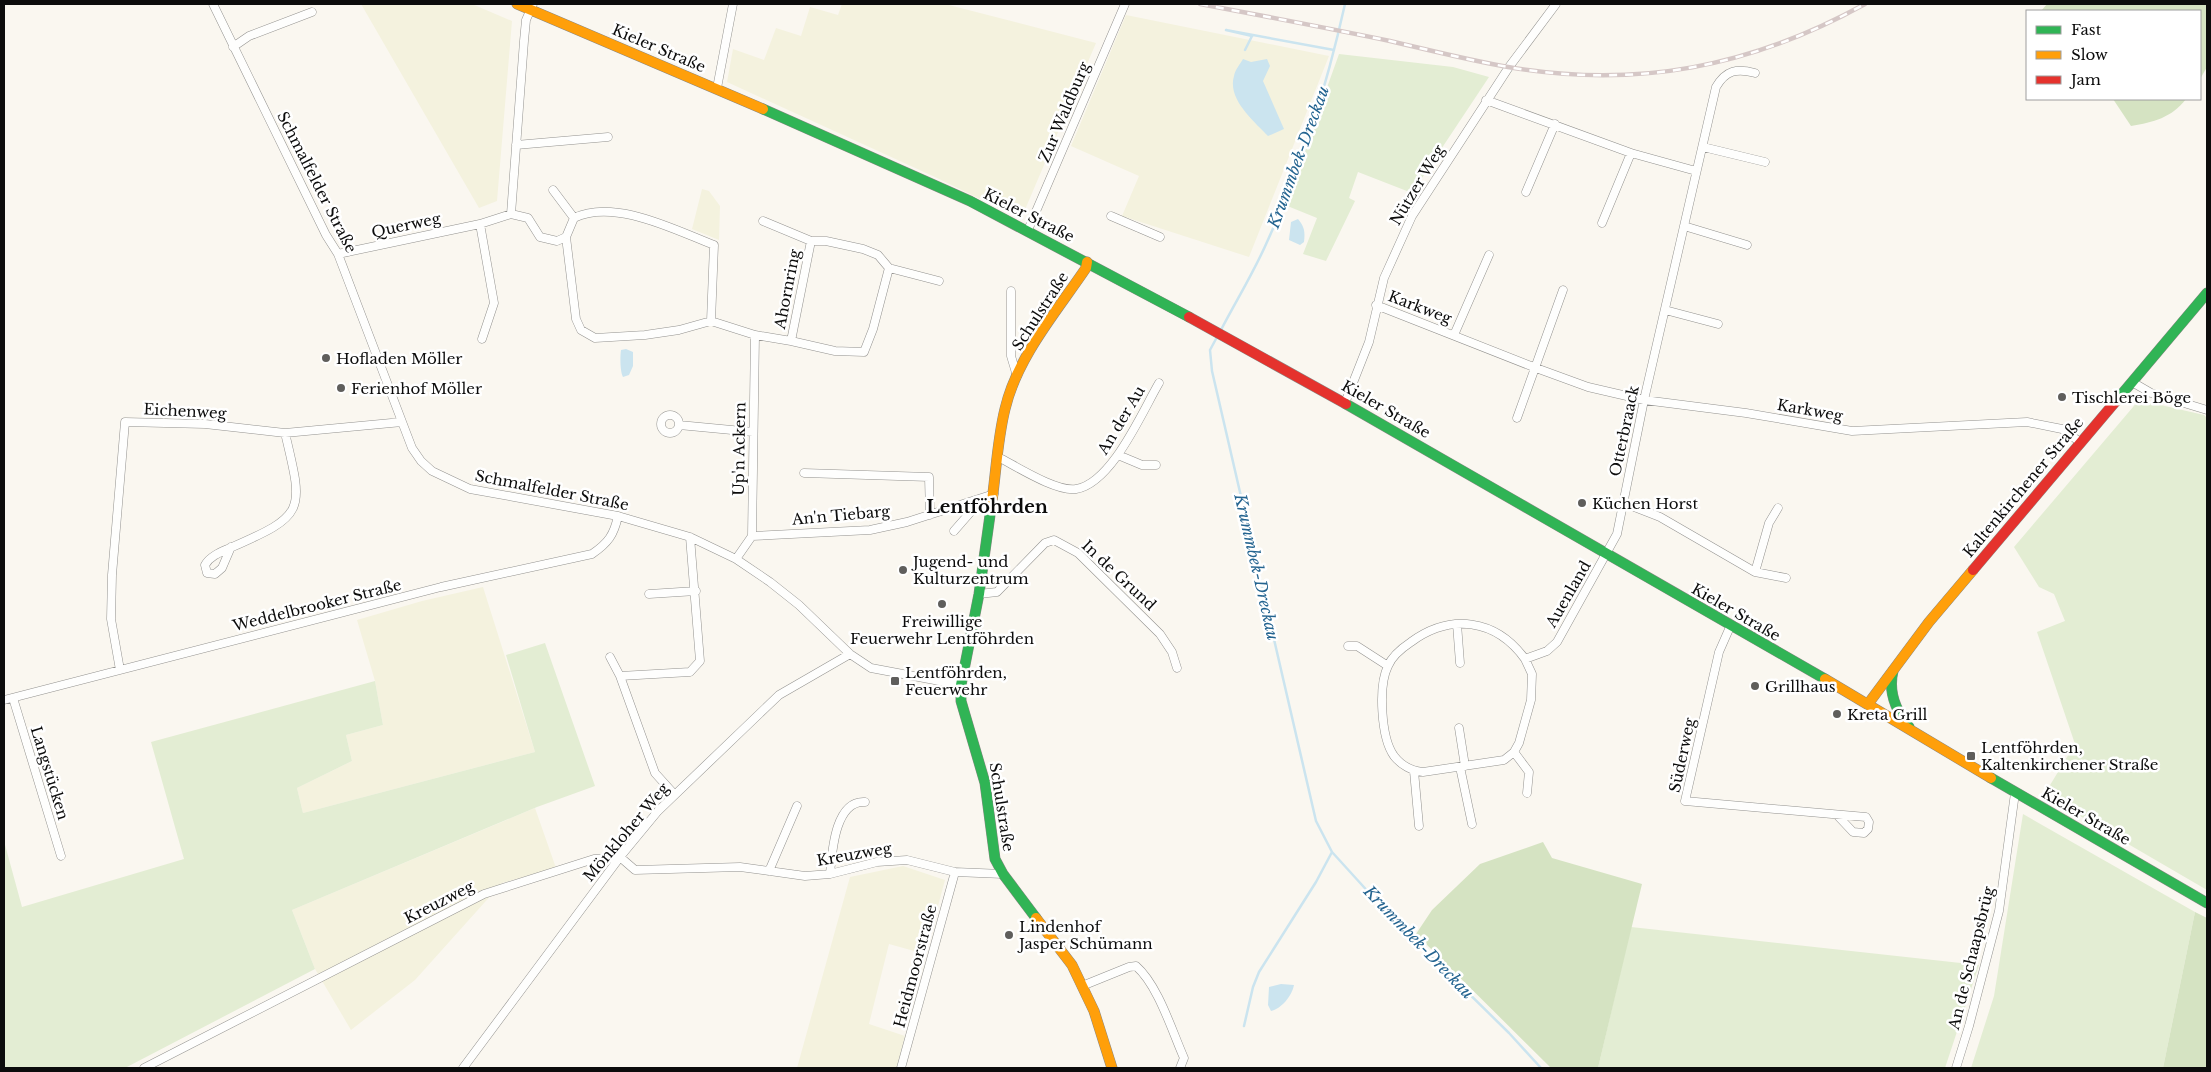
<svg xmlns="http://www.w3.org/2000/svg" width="2211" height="1072" viewBox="0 0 2211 1072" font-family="'Libre Baskerville',serif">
  <rect width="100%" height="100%" fill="#faf7f0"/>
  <path fill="#f4f2de" d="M361,4H472L512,21L497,201L479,208Z
    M842,4H945L1096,43L1021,219L935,177L727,82L733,49L764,60L776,28L801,36L810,7L838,15Z
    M1126,15L1329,56L1249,257L1122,216L1139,176L1071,146Z
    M702,189L709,191L720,206L719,240L692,229Z
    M483,587L535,752L303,813L297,788L352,761L346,735L383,725L375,681L357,620L422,601Z
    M535,808L556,868L502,883L415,980L351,1030L315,969L292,910Z
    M903,866L945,880L925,954L889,944L869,1024L905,1036L897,1068H797L850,877Z"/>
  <path fill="#e3edd3" d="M1339,54L1453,67L1489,77L1412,193L1358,172L1349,198L1355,201L1326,261L1303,254L1317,218L1285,205Z
    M2139,400L2204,415L2207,418V890L2044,795L2075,744L2037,632L2065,621L2054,594L2039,587L2014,547Z
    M545,643L595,786L537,807L292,910L315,969L125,1068H4V841L22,907L184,859L151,742L375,681L383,725L346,735L352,761L297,788L303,813L535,752L506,655Z
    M2023,814L2195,912L2163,1068H1971L1994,996Z
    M1631,927L1979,965L1945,1068H1598Z"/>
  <path fill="#d5e3c2" d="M2047,4H2207V67L2200,79V11H2041Z
    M2113,99H2186C2171,118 2154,122 2131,126Z
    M1543,842L1552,858L1642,884L1598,1068H1551L1416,934L1432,910L1480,864Z
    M2195,912L2207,918V1068H2163Z"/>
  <path fill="#cbe4ef" d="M1243,59L1251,62L1267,59L1270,66L1263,81L1284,129L1268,136C1254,121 1227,99 1234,76C1235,70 1240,64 1243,59Z
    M1298,219C1305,227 1305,233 1304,242L1300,245L1289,240L1291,222Z
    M626,349L633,352V366L629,375L623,377C620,372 620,356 621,350Z
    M1281,984L1294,985C1292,996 1281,1009 1271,1011L1268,1005L1269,987Z"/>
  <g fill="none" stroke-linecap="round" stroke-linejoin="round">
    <path stroke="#cbe4ef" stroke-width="2.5" d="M1245,50L1252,36L1226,30L1334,50
      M1221,330C1236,301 1254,272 1267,242C1302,166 1327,85 1345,4
      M1217,337L1210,350L1212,371L1316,821L1332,852L1392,918L1509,1033L1541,1068
      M1244,1026L1253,987L1259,972L1316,882L1332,852"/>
    <g stroke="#93928f" stroke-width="9">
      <path id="street" d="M213,4L326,235L338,254L412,448L421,461L432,471L470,489L618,516L690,537L736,559L770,582L799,605L850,654L871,668L961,685
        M233,47L249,36L312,12
        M717,88L733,4
        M1486,100L1631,153L1696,171
        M516,145L608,137
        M1703,147L1765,162
        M553,190L574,218
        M1526,192L1555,124
        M511,214L528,218L540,237L557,241L566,237L574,218C614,198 675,230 714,245L711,321
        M1111,216L1160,237
        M763,221L811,241
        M1602,223L1631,153
        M480,224L494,303L482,339
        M1684,226L1747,245
        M1028,230L1125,4
        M566,237L576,319L581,330L595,338L645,335L679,330L711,321L755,335L791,341L811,241H826L863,249L878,255L889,268L939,281
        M338,254L480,224L511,214L524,41L526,20L533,4
        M1011,291V356L1017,376
        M1376,305L1536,368L1588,387L1644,400L1746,413L1852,431L2027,422L2062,429L2080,442
        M1665,310L1718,324
        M1454,335L1489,255
        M791,341L835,351L864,352L873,329L889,268
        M2132,382L2151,393L2207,410
        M1345,403L1369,342L1384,278L1412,216L1509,67L1556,4
        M661 424a9 9 0 1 1 18 0a9 9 0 1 1-18 0Z
        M1517,418L1563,290
        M679,425L753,432
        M1118,455L1142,465H1156
        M998,457C1016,466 1056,492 1076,489C1112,483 1142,412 1159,383
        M804,473L929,477L930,515
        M1624,503L1660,517L1755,572L1786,578
        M954,531L982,499
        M752,536L870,530L907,522L994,494
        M231,547L222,568L215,574L207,573L205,565C210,556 221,552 230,548C306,515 304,512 285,433
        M736,559L752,536L755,335
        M1755,572L1769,523L1778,508
        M649,594L696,591
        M979,594L997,592L1045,543L1054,540L1078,553L1160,634L1172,652L1177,668
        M1457,624L1460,663
        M1730,627L1719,652L1685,801L1866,817L1869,822L1868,829L1864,833L1853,832L1837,815
        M1348,646H1357L1388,666
        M610,657L620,676
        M1525,659L1532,674L1531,700L1519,743L1514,752L1504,760L1423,772C1412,771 1401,765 1394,756C1381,738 1378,686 1388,666C1392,656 1402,648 1411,642C1451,613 1496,619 1525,659L1547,651L1557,642L1617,534L1644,400L1716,87C1726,70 1737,68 1755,73
        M120,670L111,619L112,575L125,422L205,424L285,433L402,422
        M13,698L61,856
        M4,700L441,587L592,554C608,543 614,535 618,516
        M1459,728L1465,766
        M1514,752L1529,772L1527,793
        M1460,767L1472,824
        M1414,771L1419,826
        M674,794L655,773L620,676L690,672L700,661L690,537
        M769,871L797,806
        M830,874C832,852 835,800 865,802
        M1082,986L1129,967L1136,966C1158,985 1172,1031 1184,1058L1180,1068
        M144,1068L484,894L594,859L620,857L635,870L740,867L805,876L830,874L877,862L907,860L955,872L1003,874
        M463,1068L620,857L658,811L779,695L850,654
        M901,1068L955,872
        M1956,1068L1969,1026L1999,911L2015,793"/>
    </g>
    <g stroke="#8a8885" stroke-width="11">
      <path id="fast" d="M763,109L970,201L1189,317
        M2116,401L2207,293
        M1346,404L1825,679
        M991,508L979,594L961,685V701L985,783L995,859L1003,874L1036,918
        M1893,671C1888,692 1896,711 1909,727
        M1991,778L2207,903"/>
    </g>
    <g stroke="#8a8885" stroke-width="11">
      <path id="slow" d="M517,4L763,109
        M991,508C996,475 997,441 1005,409C1017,357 1057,311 1086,268L1087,262
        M1825,679L1991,778
        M1868,704L1929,622L1973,570
        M1036,918L1072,965L1094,1011L1112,1068"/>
    </g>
    <g stroke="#8a8885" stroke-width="11">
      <path id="jam" d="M1189,317L1346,404
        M1973,570L2116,401"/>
    </g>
    <use href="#street" stroke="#fefefd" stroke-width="8"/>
    <use href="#fast" stroke="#30b455" stroke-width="10"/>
    <use href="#slow" stroke="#ff9f0a" stroke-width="10"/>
    <use href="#jam" stroke="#e5322d" stroke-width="10"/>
    <g stroke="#d5c7c6" stroke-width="4.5">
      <path id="rail" d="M1200,4C1264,16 1327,28 1390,41C1429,50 1468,60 1508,67C1637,89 1751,67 1865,4"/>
    </g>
    <use href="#rail" stroke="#fff" stroke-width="2.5" stroke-dasharray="8" stroke-linecap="butt"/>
  </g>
  <g fill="#5f5e5c" stroke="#fff" stroke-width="2">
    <circle cx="326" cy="358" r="5"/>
    <circle cx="341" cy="388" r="5"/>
    <circle cx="2062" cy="397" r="5"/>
    <circle cx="1582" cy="503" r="5"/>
    <circle cx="903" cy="570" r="5"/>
    <circle cx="942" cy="604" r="5"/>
    <rect x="890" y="676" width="10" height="10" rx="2.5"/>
    <circle cx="1755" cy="686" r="5"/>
    <circle cx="1837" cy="714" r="5"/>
    <rect x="1966" y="751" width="10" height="10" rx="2.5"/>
    <circle cx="1009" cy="935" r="5"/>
  </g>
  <g text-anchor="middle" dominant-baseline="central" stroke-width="5" stroke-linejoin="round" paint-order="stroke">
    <g font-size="15" fill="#0c0c0c" stroke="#fff">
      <text transform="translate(659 48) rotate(23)">Kieler Straße</text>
      <text transform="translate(1064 112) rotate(-67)">Zur Waldburg</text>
      <text transform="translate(317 182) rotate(63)">Schmalfelder Straße</text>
      <text transform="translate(1417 185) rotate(-59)">Nützer Weg</text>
      <text transform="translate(1029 215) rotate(27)">Kieler Straße</text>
      <text transform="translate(406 225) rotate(-12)">Querweg</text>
      <text transform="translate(787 289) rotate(-79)">Ahornring</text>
      <text transform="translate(1420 307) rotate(21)">Karkweg</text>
      <text transform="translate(1040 311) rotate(-57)">Schulstraße</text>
      <text transform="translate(1386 409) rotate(30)">Kieler Straße</text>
      <text transform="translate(1810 410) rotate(10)">Karkweg</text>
      <text transform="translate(185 411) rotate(3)">Eichenweg</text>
      <text transform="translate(1121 420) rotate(-59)">An der Au</text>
      <text transform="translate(1624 431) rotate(-78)">Otterbraack</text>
      <text transform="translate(739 449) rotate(-89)">Up'n Ackern</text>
      <text transform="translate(2023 487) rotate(-50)">Kaltenkirchener Straße</text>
      <text transform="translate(552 490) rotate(11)">Schmalfelder Straße</text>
      <text transform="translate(841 515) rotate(-5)">An'n Tiebarg</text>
      <text transform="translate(1119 575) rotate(43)">In de Grund</text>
      <text transform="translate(1568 594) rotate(-60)">Auenland</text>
      <text transform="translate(317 605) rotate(-14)">Weddelbrooker Straße</text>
      <text transform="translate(1736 612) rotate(30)">Kieler Straße</text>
      <text transform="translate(1682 755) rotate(-78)">Süderweg</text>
      <text transform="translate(50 773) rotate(73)">Langstücken</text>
      <text transform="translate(1002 807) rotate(81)">Schulstraße</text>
      <text transform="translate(2086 816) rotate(30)">Kieler Straße</text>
      <text transform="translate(626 832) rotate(-50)">Mönkloher Weg</text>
      <text transform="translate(854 854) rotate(-10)">Kreuzweg</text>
      <text transform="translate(439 902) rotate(-27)">Kreuzweg</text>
      <text transform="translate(1971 958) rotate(-76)">An de Schaapsbrüg</text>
      <text transform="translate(915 966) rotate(-75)">Heidmoorstraße</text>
    </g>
    <g font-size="15" fill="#0c0c0c" stroke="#fff" text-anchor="start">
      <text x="336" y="358">Hofladen Möller</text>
      <text x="351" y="388">Ferienhof Möller</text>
      <text x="2072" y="397">Tischlerei Böge</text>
      <text x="1592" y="503">Küchen Horst</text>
      <text x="913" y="561">Jugend- und<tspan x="913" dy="17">Kulturzentrum</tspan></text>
      <text x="942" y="621" text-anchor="middle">Freiwillige<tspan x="942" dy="17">Feuerwehr Lentföhrden</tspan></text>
      <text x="905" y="672">Lentföhrden,<tspan x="905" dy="17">Feuerwehr</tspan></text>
      <text x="1765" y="686">Grillhaus</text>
      <text x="1847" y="714">Kreta Grill</text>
      <text x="1981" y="747">Lentföhrden,<tspan x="1981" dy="17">Kaltenkirchener Straße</tspan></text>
      <text x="1019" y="926">Lindenhof<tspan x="1019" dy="17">Jasper Schümann</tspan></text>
    </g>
    <g font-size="16" font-style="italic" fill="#246490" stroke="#fff">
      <text transform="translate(1298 157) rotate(-70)">Krummbek-Dreckau</text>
      <text transform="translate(1257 567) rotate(77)">Krummbek-Dreckau</text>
      <text transform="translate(1419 942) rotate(46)">Krummbek-Dreckau</text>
    </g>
    <g font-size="18" font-weight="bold" fill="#0c0c0c" stroke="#fff">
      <text x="987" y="507">Lentföhrden</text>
    </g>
  </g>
  <rect width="2211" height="1072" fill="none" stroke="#0c0c0c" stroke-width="10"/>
  <rect x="2026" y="10" width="175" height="90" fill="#ffffff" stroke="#9e9e9e"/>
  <rect x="2036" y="26" width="25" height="8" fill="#30b455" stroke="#9e9e9e"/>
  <text x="2071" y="35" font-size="15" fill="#0c0c0c">Fast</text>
  <rect x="2036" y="51" width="25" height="8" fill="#ff9f0a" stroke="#9e9e9e"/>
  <text x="2071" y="60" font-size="15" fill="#0c0c0c">Slow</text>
  <rect x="2036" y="76" width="25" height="8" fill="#e5322d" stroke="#9e9e9e"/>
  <text x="2071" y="85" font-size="15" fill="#0c0c0c">Jam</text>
</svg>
